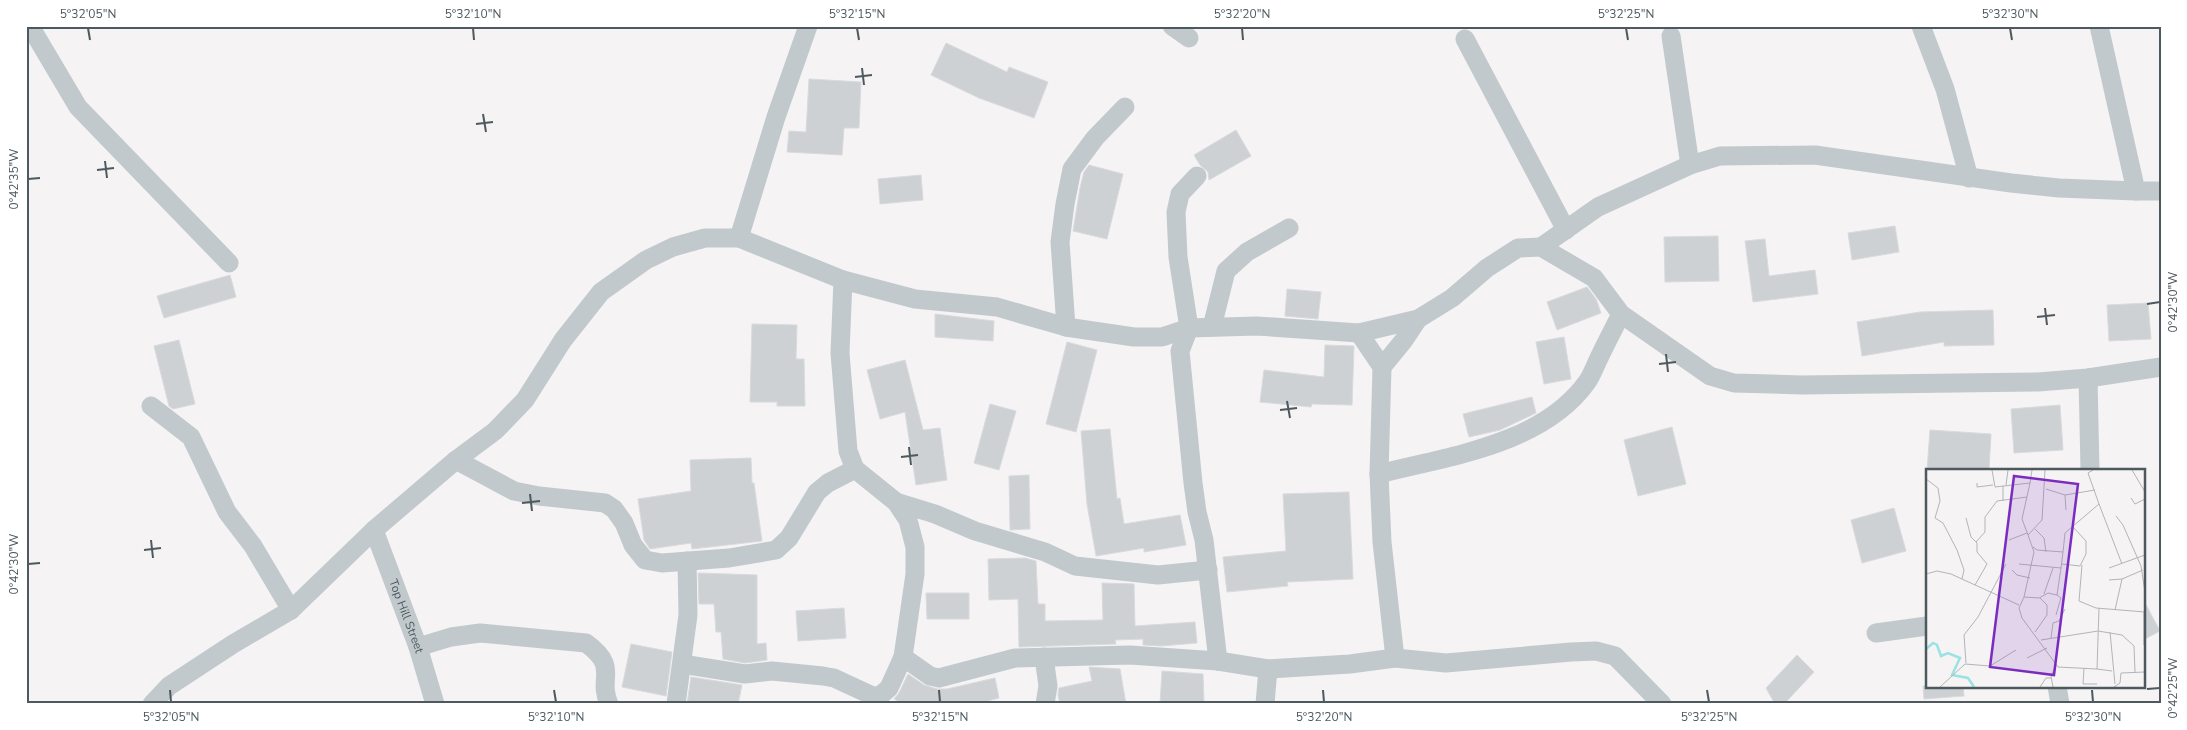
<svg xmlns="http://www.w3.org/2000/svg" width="2187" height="730" viewBox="0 0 2187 730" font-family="'Nunito Sans',sans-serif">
  <rect width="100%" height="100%" fill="#f5f3f4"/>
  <path fill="#ced1d4" stroke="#d8dadd" d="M946,43L1007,72L1009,67L1048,82L1034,118L979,98L931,75Z
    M809,79L861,82L859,128H844L842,155L787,152L789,131L806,132Z
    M1236,130L1251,156L1209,180L1208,172L1200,165L1194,155Z
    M1089,165L1123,174L1107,239L1073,231L1080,188L1084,172Z
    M921,175L923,200L880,204L878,179Z
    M1895,226L1899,252L1852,260L1848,233Z
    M1718,236L1719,281L1665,282L1664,237Z
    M1765,239L1769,276L1815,270L1818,294L1753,302L1745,241Z
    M230,275L236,297L164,318L157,296Z
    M1587,287L1596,299L1601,313L1557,330L1547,302Z
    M1287,289L1321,292L1318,319L1285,316Z
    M2148,303L2151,339L2109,341L2107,305Z
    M1993,310L1994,345L1944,346V342L1862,356L1857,322L1920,312Z
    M935,314L994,321L993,341L935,337Z
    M752,324L797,325L796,359H804L805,406H777V402H750Z
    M1564,337L1571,379L1544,384L1536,342Z
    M179,340L195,404L173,409L169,406L154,346Z
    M1067,342L1097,350L1076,432L1046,424Z
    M1325,345L1354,346L1352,405L1312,404L1311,407L1260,402L1264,370L1324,377Z
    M905,360L923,430L940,428L947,480L916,485L905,412L880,419L867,370Z
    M1532,397L1536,413L1500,430L1469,437L1463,414Z
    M990,404L1016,411L999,470L974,463Z
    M2060,405L2063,450L2014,453L2011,409Z
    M1672,427L1686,484L1638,496L1624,440Z
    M1110,429L1117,499L1120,498L1124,524L1180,515L1186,545L1144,552V548L1096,556L1087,504L1081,431Z
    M1930,430L1991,434L1989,470H1927Z
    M751,458L752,483H754L762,541L692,549L691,543L650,549L644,540L638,499L691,491L690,460Z
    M1029,475L1030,529L1010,530L1009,476Z
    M1349,492L1353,579L1287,582L1288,586L1227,592L1223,557L1286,551L1283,494Z
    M1894,508L1906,551L1862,563L1851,520Z
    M1025,558L1036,561L1038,604H1045V621L1103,620L1102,583L1134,584L1135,626L1195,622L1197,643L1161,646L1143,645V639L1115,640L1116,644L1019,647L1018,599L989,600L988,559Z
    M698,573L757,575V644L766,643L767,660L745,663L723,659L721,632H716L714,604H699Z
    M926,593H969V619H927Z
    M2143,599L2160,631L2143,640Z
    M844,608L846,638L798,641L796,611Z
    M631,644L672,652L666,696L622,687Z
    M1797,655L1814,672L1784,704H1775L1766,688Z
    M1089,667L1120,669L1126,704H1060L1058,695L1059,688L1092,681Z
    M1162,671L1203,674L1204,704H1160Z
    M908,674L924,685L937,689H947L995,678L999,698L976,704H904L894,699L899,693Z
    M691,677L742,685L738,704H687Z
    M1923,686H1963L1964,696L1924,699Z"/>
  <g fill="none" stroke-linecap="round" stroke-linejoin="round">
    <g stroke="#c1c9cd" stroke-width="19">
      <path d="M30,26L78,107L229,263"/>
      <path d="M1172,26L1189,38"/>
      <path d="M1921,26L1945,89L1969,178"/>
      <path d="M2099,26L2136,191H2161"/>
      <path d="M1671,36L1690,165"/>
      <path d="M1465,39L1566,230"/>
      <path d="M1197,176L1180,194L1176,212L1178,257L1189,328L1180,351L1193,483L1197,512L1204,540L1218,661L1268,669L1350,664L1395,658"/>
      <path d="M739,238L776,117L808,26"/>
      <path d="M1541,247L1598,207L1690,165L1720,156L1815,155L2011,183L2059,188L2136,191"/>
      <path d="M843,280L915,299L997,307L1066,327L1134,337H1162L1189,328L1257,326L1359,333L1418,319L1452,298L1487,268L1518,248L1541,247L1594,278L1621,314L1710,376L1734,383L1802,385L2038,382L2088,378L2161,367"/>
      <path d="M1066,327L1060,242L1065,204L1072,169L1095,138L1125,107"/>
      <path d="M1212,327L1226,271L1247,252L1289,228"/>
      <path d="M1359,333L1382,367L1379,474L1382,542L1395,658L1446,663L1571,652L1596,651L1615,656L1662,704"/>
      <path d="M1382,367L1404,340L1418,319"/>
      <path d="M2088,378L2090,470"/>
      <path d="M151,406L191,437L227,512L253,546L291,610"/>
      <path d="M456,460L514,491L539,496L605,503L614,509L624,523L633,545L645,560L662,563L729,558L776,550L789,538L817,492L828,483L855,469"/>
      <path d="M1379,474C1448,456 1542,445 1587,382C1592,375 1595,366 1599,358C1606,343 1614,328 1621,314"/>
      <path d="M896,502L935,514L975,531L1045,552L1075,566L1158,575L1208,570"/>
      <path id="s1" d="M374,530L418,647L435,704"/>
      <path d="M1876,633L1927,626"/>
      <path d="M418,647L451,637L480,633L586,643C620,668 597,677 609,704"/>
      <path d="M1044,657L1048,686L1045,704"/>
      <path d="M682,664L745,674L772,671L823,676L834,678L875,697L882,694L889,688L903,657"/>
      <path d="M2057,686L2060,704"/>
      <path d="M152,704L169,686L233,644L291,610L374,530L456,460L495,431L525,400L563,340L601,292L646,260L673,247L705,238H739L843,280L840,353L848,451L855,469L896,502L908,520L915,547V574L903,657L930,676L939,678L1015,658L1130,655L1218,661"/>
      <path d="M676,704L688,615L687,561"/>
      <path d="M1265,704L1268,669"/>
    </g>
  </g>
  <path fill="none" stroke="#4d595e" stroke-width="2" d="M88,28L90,40M473,28L474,40M857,28L859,40M1242,28L1243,40M1626,28L1628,40M2010,28L2012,40M862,68L864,85M855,77L872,75M483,114L486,132M476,124L493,122M105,161L107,178M97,170L114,168M28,179L40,178M2147,304L2160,302M2045,308L2047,325M2037,317L2055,315M1666,354L1668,372M1659,364L1676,362M1287,401L1290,418M1280,410L1297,408M909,447L911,465M901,457L918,455M530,494L532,511M522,503L540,501M151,540L153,558M144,550L161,548M28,564L40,563M2147,689L2160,688M170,690L171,702M554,690L556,702M939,690L940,702M1323,690L1324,702M1707,690L1709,702M2092,690L2093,702"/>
  <g text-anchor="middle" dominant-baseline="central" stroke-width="4" stroke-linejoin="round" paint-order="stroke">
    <g font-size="12" fill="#4d595e" stroke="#fff">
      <text stroke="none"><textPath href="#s1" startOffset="92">Top Hill Street</textPath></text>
    </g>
  </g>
  <g transform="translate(1926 469)">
    <rect width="219" height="219" fill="#f5f3f4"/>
    <path fill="none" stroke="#9be2e3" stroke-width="2.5" d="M0,180L7,174L11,176L15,187L22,184L34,189L26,206L42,209L48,218"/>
    <path fill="none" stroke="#b2b5b8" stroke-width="1" d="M66,1L69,18L104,14L106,1M206,1L219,23M0,10L12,19L14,32L9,49L17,54L31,81L38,101L36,110M51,14V18L67,16M80,16L82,1M120,20L139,26L169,21M139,26L140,41M205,29L209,35L219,30M77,32V17M173,35L196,95M190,47L197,56L215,97L219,123M40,49L45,68L51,74V83L61,95L49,116M109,60L118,69L120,83M102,66L96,50L104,14M83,71L101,64M50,73L59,63V48L71,32L101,28M107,78L111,81L137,83L139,64L173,35L162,4L167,1M93,95L135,99L137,83M136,95L154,97L160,85V72L147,58M156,96L153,132L170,139L219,143M135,99L131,126L122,124L113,129L98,128L93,139L96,149L132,198L171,200L173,139M183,99L219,86M86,101L91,106L104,109M0,105L11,102L25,105L93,136M183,111L196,110L217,101M118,125L127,99M98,128L108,83L102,66L116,51L119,1M189,141L196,110M218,143V176M130,146L135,129L131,126M109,163L121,146V136L114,129M184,163L189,215M125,169L127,154L133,152L139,140M115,171L172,162L196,166L208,177M208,177L209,203M101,189L121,179M40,194L38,166L52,148L80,95M158,199L157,215H171M171,200L186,202M14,218L39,195L64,197L90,181M114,218L120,209H125M127,218L125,207L130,196M188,218L194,214L195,204L219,203"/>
    <path fill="#7b2cbf" fill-opacity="0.15" stroke="#7b2cbf" stroke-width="2.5" d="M88,7L152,15L128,206L64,198Z"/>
    <rect width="219" height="219" fill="none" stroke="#4d595e" stroke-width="2.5"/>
  </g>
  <rect width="2187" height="730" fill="none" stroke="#ffffff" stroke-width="55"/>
  <rect x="28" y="28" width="2132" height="674" fill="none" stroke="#4d595e" stroke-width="2"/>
  <g font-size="12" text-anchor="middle" fill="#4d595e">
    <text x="88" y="18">5°32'05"N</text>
    <text x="473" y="18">5°32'10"N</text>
    <text x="857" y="18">5°32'15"N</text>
    <text x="1242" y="18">5°32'20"N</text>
    <text x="1626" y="18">5°32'25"N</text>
    <text x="2010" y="18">5°32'30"N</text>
    <text transform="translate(14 179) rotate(-90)" y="4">0°42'35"W</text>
    <text transform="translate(2173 302) rotate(-90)" y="4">0°42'30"W</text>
    <text transform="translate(14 564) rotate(-90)" y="4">0°42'30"W</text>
    <text transform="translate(2173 688) rotate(-90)" y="4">0°42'25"W</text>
    <text x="171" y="721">5°32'05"N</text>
    <text x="556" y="721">5°32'10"N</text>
    <text x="940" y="721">5°32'15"N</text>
    <text x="1324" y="721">5°32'20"N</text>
    <text x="1709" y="721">5°32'25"N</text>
    <text x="2093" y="721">5°32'30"N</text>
  </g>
</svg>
